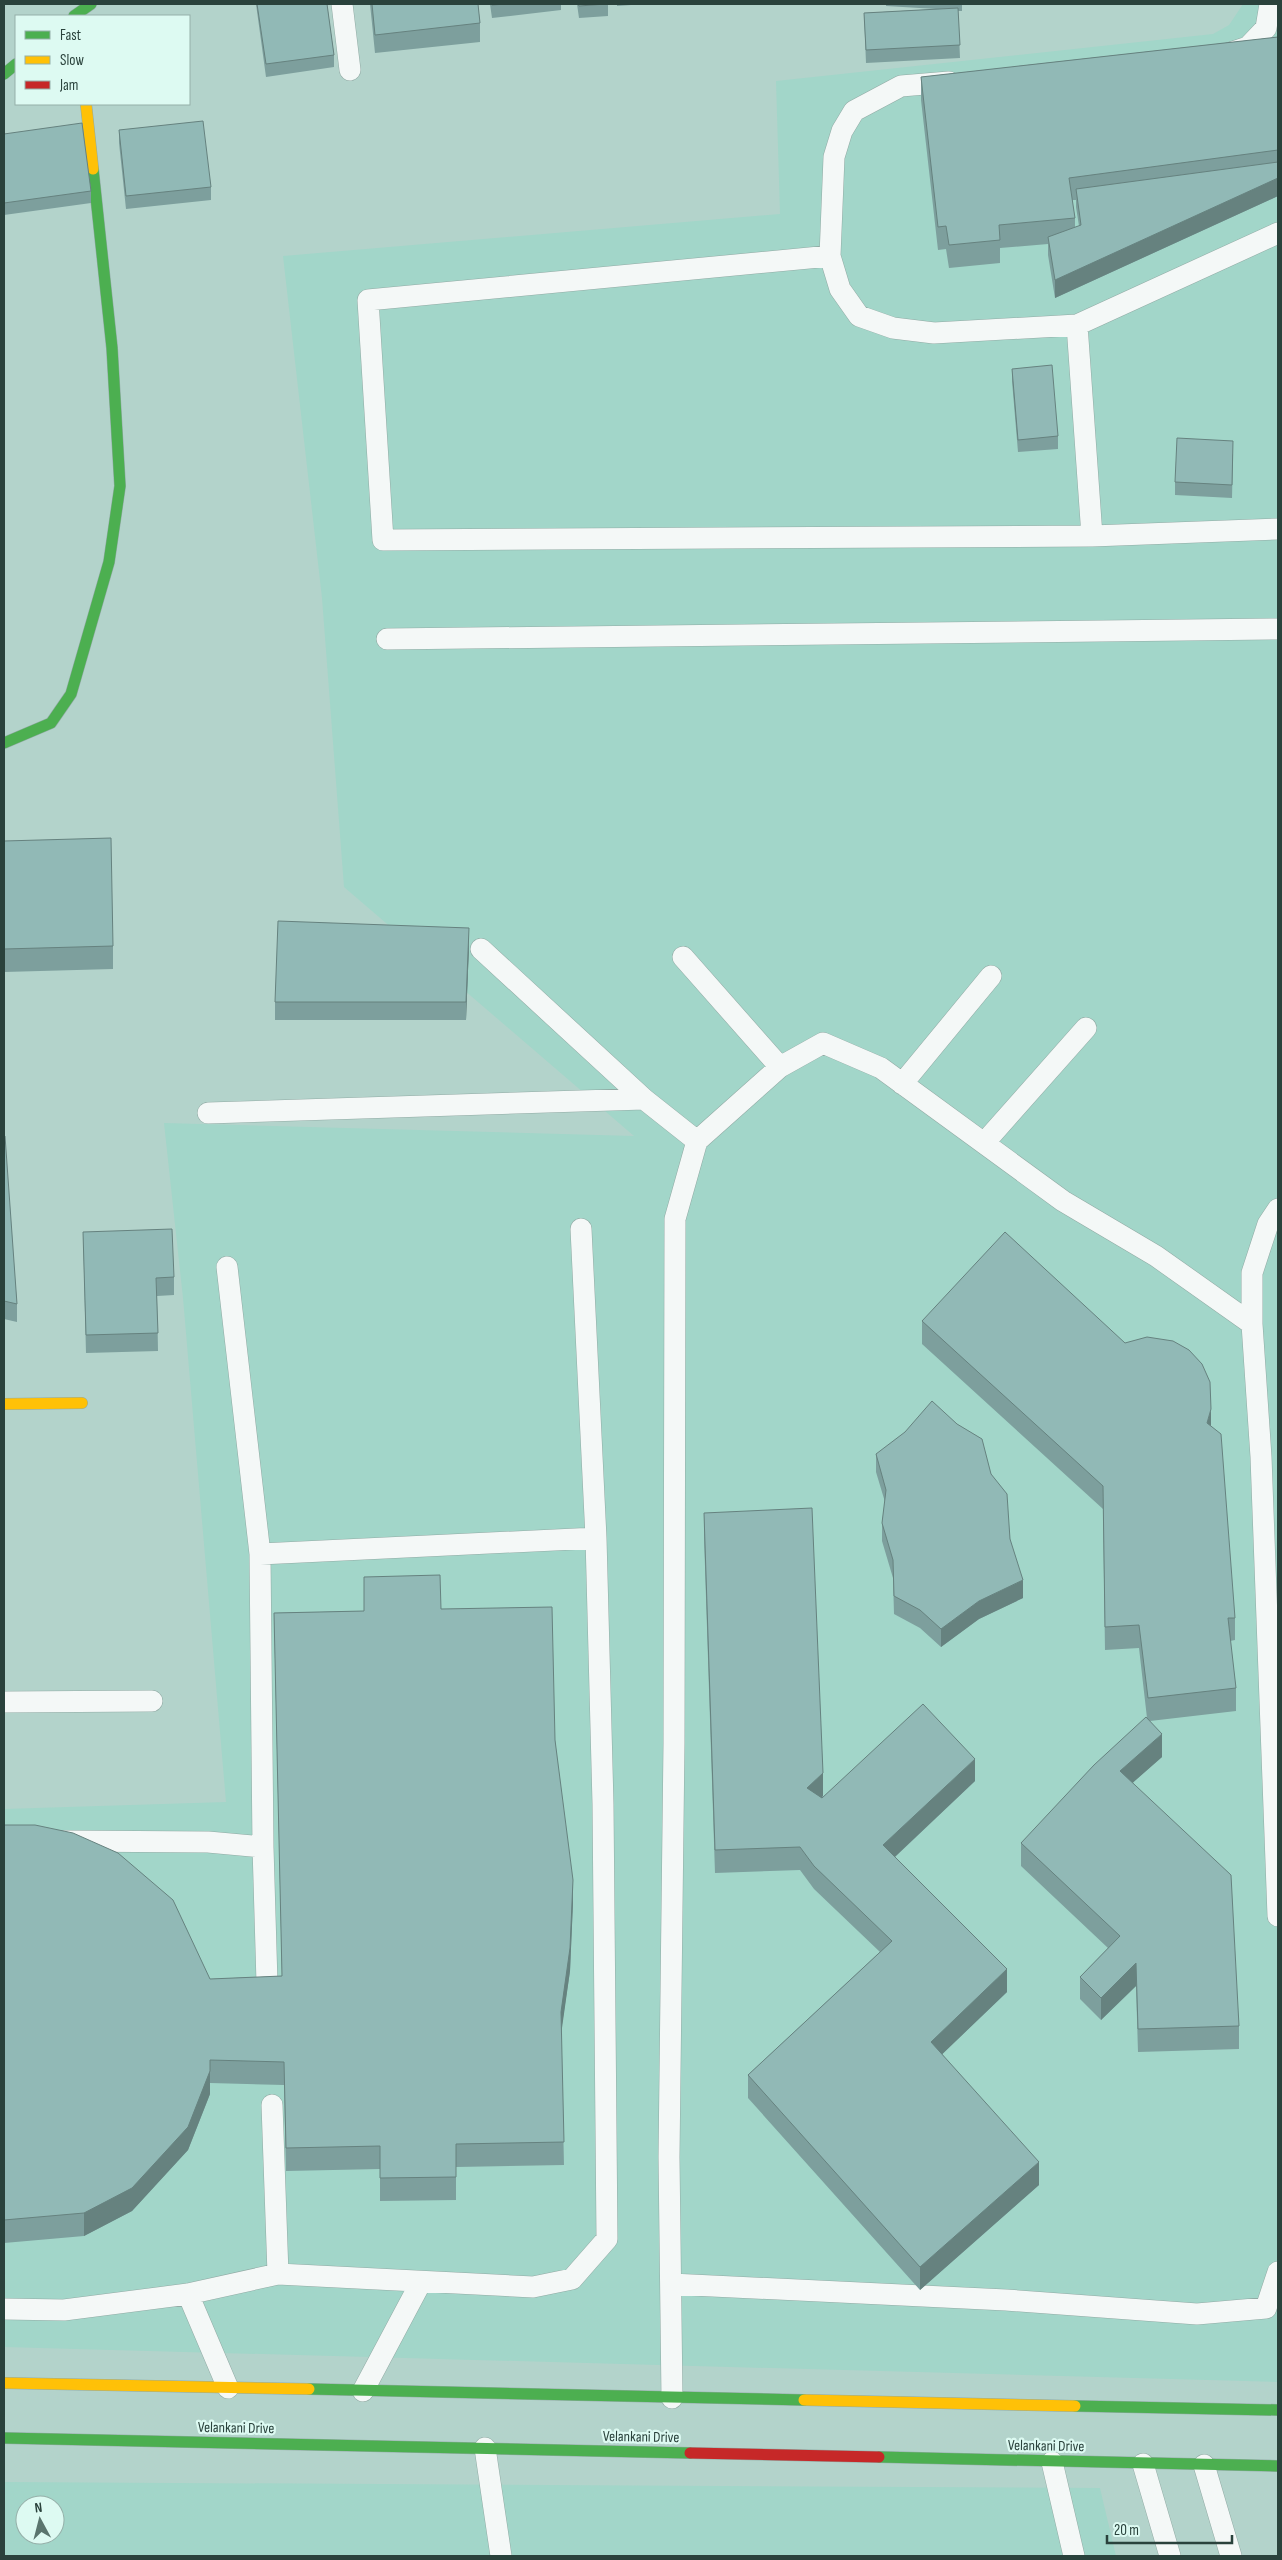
<svg xmlns="http://www.w3.org/2000/svg" width="1282" height="2560" viewBox="0 0 1282 2560" font-family="'Sofia Sans Condensed',sans-serif">
  <rect width="100%" height="100%" fill="#b3d3cb"/>
  <path fill="#a2d6c9" fill-rule="evenodd" d="M1243,4H1278V2382L4,2347V1809L226,1802L183,1298L164,1123L634,1136L344,887L322,598L283,256L780,214L776,81L1213,34L1229,25Z
    M4,2482L1100,2488L1116,2556H4ZM25,2505H55V2535H25Z"/>
  <g fill="none" stroke-linecap="round" stroke-linejoin="round">
    <g stroke="#91aaa4" stroke-width="22">
      <path id="lane" d="M342,4L350,70
        M1230,53L1248,47L1266,28L1270,4
        M949,82L901,86L854,111L842,131L834,157L830,256L840,289L859,316L893,328L934,333L1077,325L1278,233
        M830,256L368,300L383,540L1092,536L1278,529
        M1077,325L1092,536
        M387,639L1278,629
        M481,949L644,1099
        M683,957L780,1067
        M902,1084L991,976
        M208,1113L644,1099L697,1141L675,1219L674,1743L669,2157L672,2398
        M697,1141L780,1067L823,1043L881,1068L1063,1201L1156,1256L1252,1324L1261,1457L1278,1916
        M985,1142L1086,1028
        M581,1229L596,1538
        M227,1267L260,1554
        M1252,1324V1273L1268,1224L1278,1209
        M4,1702L152,1701
        M64,1841L208,1842L263,1847L267,1983
        M263,1847L260,1554L596,1538L603,1804L607,2239L572,2279L533,2287L278,2274
        M671,2284L1006,2300L1197,2314L1266,2308L1278,2272
        M188,2294L228,2388
        M4,2309L64,2310L188,2294L278,2274L272,2105
        M363,2391L421,2282
        M485,2448L501,2556
        M1052,2462L1074,2556
        M1143,2464L1170,2556
        M1204,2465L1231,2556"/>
    </g>
    <g stroke="#91aaa4" stroke-width="12">
      <path id="fast" d="M74,16L91,4
        M4,74L16,64
        M4,743L51,723L71,694L109,562L120,486L112,348L93,169
        M309,2389L804,2400
        M1075,2406L1278,2410
        M4,2438L690,2453
        M879,2457L1278,2466"/>
    </g>
    <g stroke="#91aaa4" stroke-width="12">
      <path id="slow" d="M86,104L93,169
        M4,1404L82,1403
        M4,2383L309,2389
        M804,2400L1075,2406"/>
    </g>
    <g stroke="#91aaa4" stroke-width="12">
      <path id="jam" d="M690,2453L879,2457"/>
    </g>
    <use href="#lane" stroke="#f4f8f7" stroke-width="21"/>
    <use href="#fast" stroke="#4caf50" stroke-width="11"/>
    <use href="#slow" stroke="#ffc107" stroke-width="11"/>
    <use href="#jam" stroke="#c62828" stroke-width="11"/>
  </g>
  <path fill="#7d9f9d" fill-rule="evenodd" d="M256,4H327L334,55V67L266,77Z
    M370,4H478L480,23V42L375,53Z
    M490,4H561V10L492,18Z
    M577,4H608V16L579,18Z
    M617,4H645L617,6Z
    M886,4H962V11H958L960,58L866,63L864,13L936,9L886,6Z
    M1278,37V196L1055,298L1048,255V244L1000,248V263L949,268L946,249L938,250L921,100V77ZM1072,200H1076V207L1079,226L1075,227V218Z
    M119,130L211,187V200L126,209L119,143Z
    M4,134L91,191V203L4,215Z
    M1012,369L1058,436V449L1018,452L1012,381Z
    M1233,454L1232,498L1175,495V482Z
    M4,841L113,946V969L4,972Z
    M469,946L466,1020H275V1002Z
    M4,1136L17,1304V1322L4,1319Z
    M83,1232L174,1277V1295L157,1296L158,1351L86,1353Z
    M922,1321L1211,1426L1235,1618V1640L1230,1641L1236,1688V1711L1150,1721L1162,1757L1133,1782L1239,2026V2049L1138,2052L1136,1986L1101,2020L1080,1999V1977L1108,1948L1021,1866V1843L1147,1718L1139,1648L1105,1650L1103,1509L922,1344Z
    M876,1454L991,1474L1010,1539L1023,1598L979,1619L941,1647L920,1628L894,1614L893,1578L882,1541V1523L885,1502L876,1472Z
    M704,1513L823,1796L822,1797L975,1781L895,1857L1007,1992L942,2054L1039,2185L920,2290L748,2098V2075L880,1952L814,1889L800,1870L715,1873L704,1536Z
    M364,1577L441,1609L555,1740L573,1902L570,1971L561,2031L564,2165L456,2167V2200L380,2201V2169L286,2171L284,2085L210,2083V2094L188,2150L132,2211L84,2236L4,2243V1825L210,1979L282,1976L274,1613L364,1611Z"/>
  <path fill="#66827f" d="M1278,178V196L1055,298V280Z
    M469,928V946L466,1020V1002Z
    M1211,1409V1432L1207,1423Z
    M1023,1580V1598L979,1619L941,1647V1629L979,1601Z
    M1162,1734V1757L1120,1794V1771Z
    M975,1759V1781L883,1868V1845Z
    M823,1773V1796L807,1810V1788Z
    M573,1880V1902L570,1971L561,2035V2012Z
    M1136,1963V1986L1101,2020V1998Z
    M1007,1969V1992L931,2065V2042Z
    M210,2060V2094L188,2150L132,2211L84,2236V2213Z
    M1039,2162V2185L920,2290V2267Z"/>
  <path fill="#91b9b6" stroke="#66827f" d="M257,4H327L334,55L266,64Z
    M372,4H478L480,23L375,35Z
    M492,4H506L492,5Z
    M578,4H606L579,6Z
    M958,8L960,45L866,50L864,13Z
    M1278,37V150L1069,178L1075,218L999,225L1000,240L949,245L946,226L938,227L921,77Z
    M203,121L211,187L126,196L119,130Z
    M82,123L91,191L4,203V134Z
    M1278,162V178L1055,280L1048,237L1081,225L1076,189Z
    M1052,365L1058,436L1018,440L1012,369Z
    M1177,438L1233,441L1232,485L1175,482Z
    M111,838L113,946L4,949V841Z
    M278,921L469,928L466,1002H275Z
    M4,1136H5L17,1304L4,1301Z
    M172,1229L174,1277L156,1278L158,1333L86,1335L83,1232Z
    M1005,1232L1125,1343L1147,1337L1173,1341L1189,1350L1202,1364L1210,1382L1211,1409L1207,1423L1221,1434L1235,1618H1228L1236,1688L1148,1698L1139,1625L1105,1627L1103,1486L922,1321Z
    M932,1401L957,1424L982,1439L991,1474L1007,1494L1010,1539L1023,1580L979,1601L941,1629L920,1610L894,1596L893,1560L882,1523L886,1490L876,1454L905,1432Z
    M812,1508L823,1773L807,1788L822,1798L923,1704L975,1759L883,1845L1007,1969L931,2042L1039,2162L920,2267L748,2075L892,1941L814,1866L800,1847L715,1850L704,1513Z
    M440,1575L441,1609L552,1607L555,1740L573,1880L570,1948L561,2012L564,2142L456,2144V2177L380,2178V2146L286,2148L284,2062L210,2060V2071L188,2127L132,2188L84,2213L4,2220V1825H35L73,1833L118,1853L173,1900L210,1979L282,1976L274,1613L364,1611V1577Z
    M1146,1717L1162,1734L1120,1771L1231,1875L1239,2026L1138,2029L1136,1963L1101,1998L1080,1977L1120,1936L1021,1843L1094,1765Z"/>
  <g text-anchor="middle" dominant-baseline="central" stroke-width="4.5" stroke-linejoin="round" paint-order="stroke">
    <g font-size="15" fill="#2a423c" stroke="#ddfaf2">
      <text transform="translate(236 2428) rotate(1)">Velankani Drive</text>
      <text transform="translate(641 2437) rotate(1)">Velankani Drive</text>
      <text transform="translate(1046 2446) rotate(1)">Velankani Drive</text>
    </g>
  </g>
  <rect width="1282" height="2560" fill="none" stroke="#2a423c" stroke-width="10"/>
  <rect x="15" y="15" width="175" height="90" fill="#ddfaf2" stroke="#95b0a9"/>
  <rect x="25" y="31" width="25" height="8" fill="#4caf50" stroke="#95b0a9"/>
  <text x="60" y="40" font-size="15" fill="#2a423c">Fast</text>
  <rect x="25" y="56" width="25" height="8" fill="#ffc107" stroke="#95b0a9"/>
  <text x="60" y="65" font-size="15" fill="#2a423c">Slow</text>
  <rect x="25" y="81" width="25" height="8" fill="#c62828" stroke="#95b0a9"/>
  <text x="60" y="90" font-size="15" fill="#2a423c">Jam</text>
  <g transform="translate(40 2520) rotate(353)"><circle r="24" fill="#ddfaf2" stroke="#95b0a9"/>
  <path d="M0-4L9 19L0 12L-9 19Z" fill="#5a756e"/>
  <text y="-8" font-size="14" font-weight="bold" text-anchor="middle" fill="#2a423c">N</text>
  </g>
  <path d="M1107 2535v8h125v-8" fill="none" stroke="#2a423c" stroke-width="2.5"/>
  <text x="1114" y="2535" font-size="15" fill="#2a423c" stroke="#ddfaf2" stroke-width="4" paint-order="stroke">20 m</text>
</svg>
